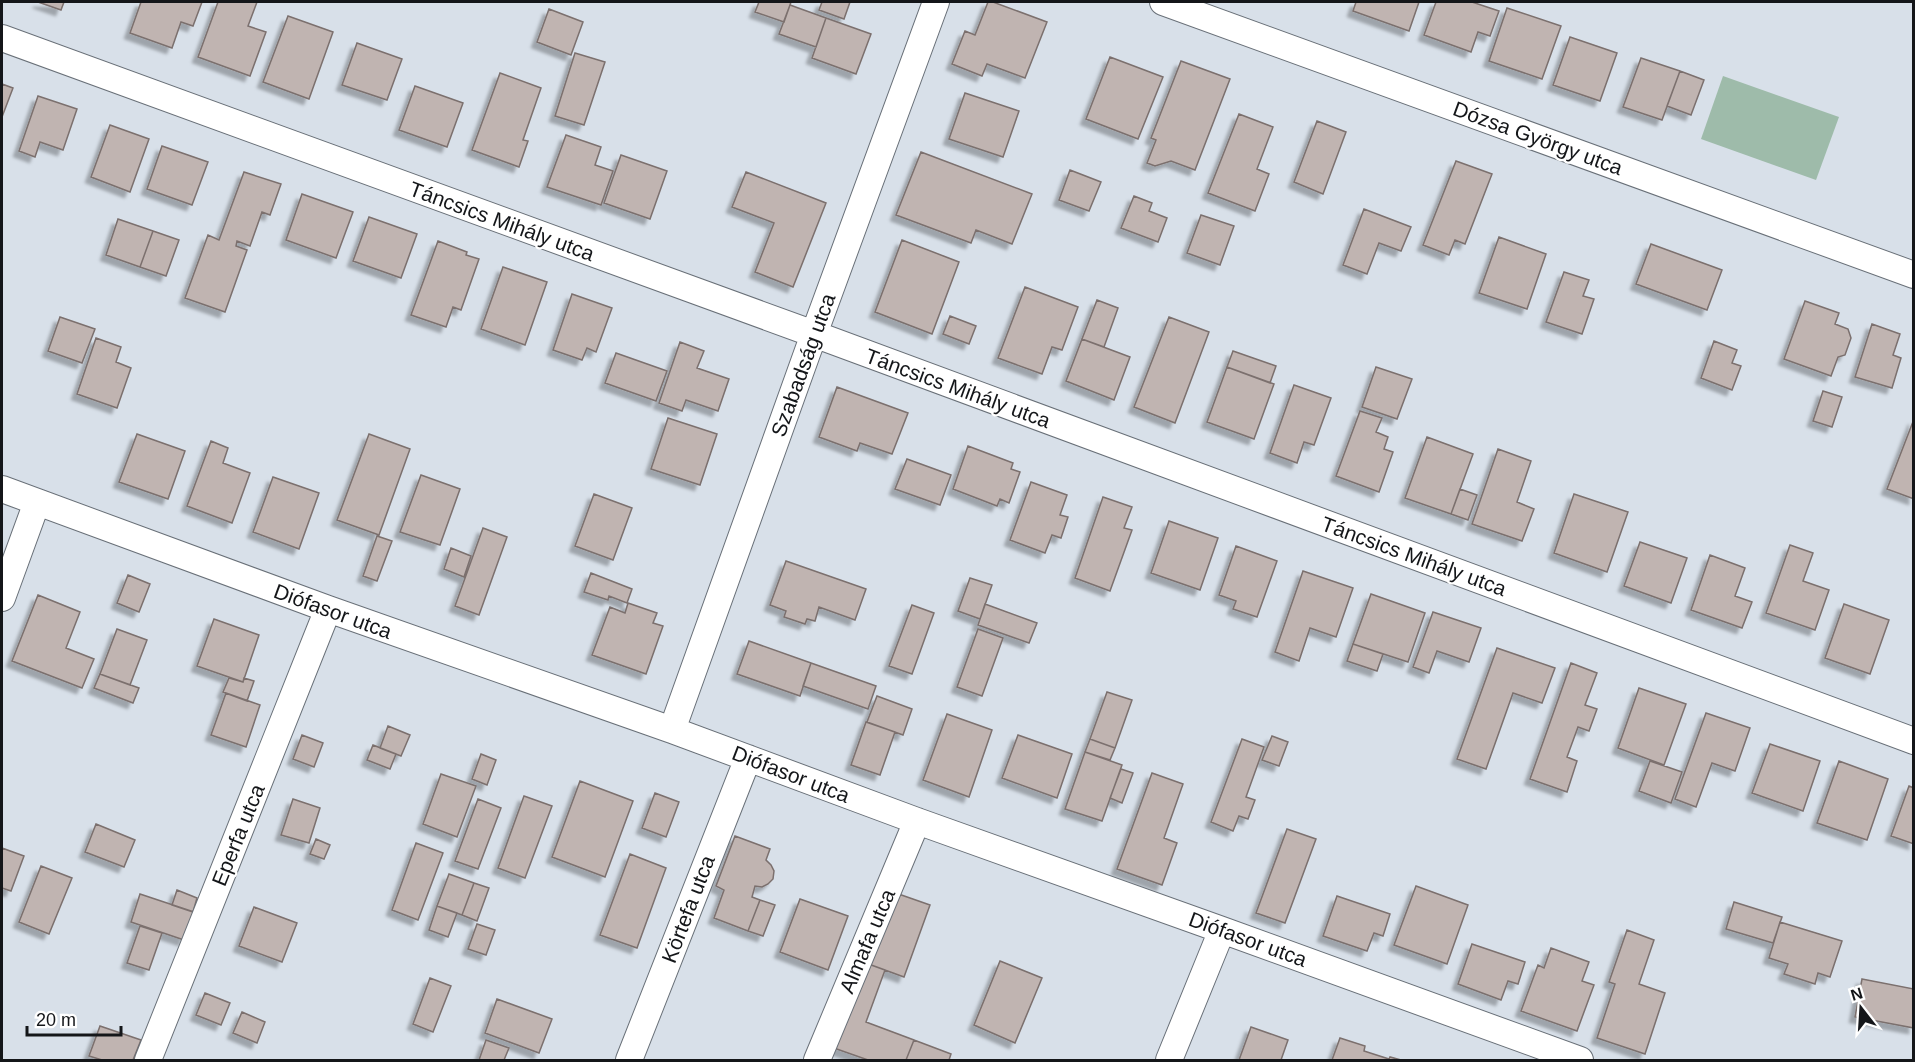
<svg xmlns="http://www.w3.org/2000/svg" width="1915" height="1062" viewBox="0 0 1915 1062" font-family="Helvetica,sans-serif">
  <defs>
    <filter id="shadow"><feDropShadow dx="-5.5" dy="5.5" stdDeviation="1.5" flood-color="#0004"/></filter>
  </defs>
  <rect width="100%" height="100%" fill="#d8e0e9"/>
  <path fill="#9ebbaa" d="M1723,76L1839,117L1816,180L1701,139Z"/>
  <path fill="#c0b4b1" stroke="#7b706e" stroke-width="1.5" filter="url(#shadow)" d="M38,2H64L61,10Z
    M141,2H202L193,26L181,22L172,48L130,33Z
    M218,2H257L248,26L266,32L250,76L198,57Z
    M759,2H791L784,22L755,12Z
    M822,2H850L844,19L819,10Z
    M988,2H993L1047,22L1025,78L987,64L982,76L952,64L965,31L975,35Z
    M1356,2H1419L1409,31L1353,11Z
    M1436,2H1472L1499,11L1490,36L1478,32L1471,52L1424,35Z
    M790,5L826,18L816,47L779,34Z
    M1507,8L1561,26L1542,79L1489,61Z
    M549,9L583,22L571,55L537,42Z
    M288,16L333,32L309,99L263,82Z
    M826,18L871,34L856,74L812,58Z
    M1570,37L1617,53L1600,101L1553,85Z
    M357,43L402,59L387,100L342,85Z
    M575,53L605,62L584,125L555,116Z
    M1110,57L1163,77L1138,139L1086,119Z
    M1641,58L1680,71L1662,120L1623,107Z
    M1181,61L1230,79L1195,170L1171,161L1155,166L1147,163L1156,140L1151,138Z
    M1680,71L1704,80L1691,115L1667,106Z
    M500,73L541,88L523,140L528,141L519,167L472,150Z
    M2,84L13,88L2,117Z
    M415,86L463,103L447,147L399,130Z
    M965,93L1019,111L1003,157L949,139Z
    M38,96L77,109L63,150L40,142L35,157L19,151Z
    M1239,114L1273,127L1257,169L1269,174L1255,211L1208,193Z
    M1317,121L1346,132L1323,194L1294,182Z
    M110,125L149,139L130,192L91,177Z
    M566,135L601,147L595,165L613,171L601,205L547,187Z
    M162,146L208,162L192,205L147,189Z
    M921,152L1032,194L1012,244L976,230L971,243L896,215Z
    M621,155L667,171L650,219L604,203Z
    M1456,161L1492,174L1465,244L1455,240L1449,255L1423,245Z
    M1070,170L1101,182L1089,211L1059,200Z
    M244,172L281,184L270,215L262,212L250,246L237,241L236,246L247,250L225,312L185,298L208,235L219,240Z
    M746,172L826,203L793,287L755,272L774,223L732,207Z
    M302,194L353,212L336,258L286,240Z
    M1134,196L1152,203L1149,211L1167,218L1158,242L1121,228Z
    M1364,209L1411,227L1401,251L1379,243L1367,274L1343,265Z
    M1201,215L1234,226L1220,265L1187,253Z
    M369,217L417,234L401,278L353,261Z
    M118,219L153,231L140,267L106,255Z
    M153,231L179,240L166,276L140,267Z
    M1499,237L1546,254L1527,309L1479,293Z
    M902,240L959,262L932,334L875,312Z
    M438,241L467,252L466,255L479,259L461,310L453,307L446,327L411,315Z
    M1651,244L1722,270L1707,310L1636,284Z
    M503,267L547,282L525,345L481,329Z
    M1564,272L1589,280L1583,296L1594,299L1582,334L1546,322Z
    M1025,287L1078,307L1062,350L1052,347L1042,374L998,358Z
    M572,294L612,308L596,352L587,348L582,360L553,350Z
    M1097,300L1118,308L1104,347L1082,339Z
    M1805,301L1839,313L1835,324L1848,329L1851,338L1845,355L1838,357L1831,376L1784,359Z
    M950,316L976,326L969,344L943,334Z
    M60,317L95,329L82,363L48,351Z
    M1169,317L1209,332L1175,423L1134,407Z
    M1872,324L1900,334L1893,355L1901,358L1892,388L1855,377Z
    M96,338L121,347L116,362L131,368L117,408L77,394Z
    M1082,339L1130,357L1114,400L1066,381Z
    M1714,341L1737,350L1732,363L1741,366L1732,390L1701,378Z
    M680,342L704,351L697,368L729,379L718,411L686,400L682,411L659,403Z
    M1233,351L1276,366L1270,383L1227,367Z
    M616,353L667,371L656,401L605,383Z
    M1227,367L1274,384L1254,439L1207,422Z
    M1376,367L1412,379L1397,419L1362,407Z
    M1294,385L1331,398L1314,445L1304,442L1297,463L1270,453Z
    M837,387L908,413L892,454L860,443L857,451L819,437Z
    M1823,391L1842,397L1832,427L1813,421Z
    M1360,411L1382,418L1376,432L1388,437L1384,449L1393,452L1379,492L1336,476Z
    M668,418L717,434L700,485L651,469Z
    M1914,419V499L1887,489Z
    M137,434L185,451L168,499L119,482Z
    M369,434L410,449L379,535L337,520Z
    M1427,437L1473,454L1451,514L1405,498Z
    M211,441L228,448L223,463L250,473L232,523L187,506Z
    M968,446L1013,463L1011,469L1020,472L1009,503L1000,499L997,506L953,489Z
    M1498,449L1531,461L1517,502L1534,509L1522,541L1472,524Z
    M907,459L951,475L940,505L895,489Z
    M421,475L460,489L440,545L400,532Z
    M273,477L319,493L299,549L253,532Z
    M1031,482L1067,495L1060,515L1068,517L1061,538L1052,535L1045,553L1010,540Z
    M1460,489L1477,495L1468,520L1451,514Z
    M594,494L632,508L613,560L575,546Z
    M1574,494L1628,512L1607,572L1554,553Z
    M1103,497L1132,507L1124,528L1132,530L1110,591L1075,578Z
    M1169,521L1218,538L1200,590L1151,573Z
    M483,528L507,537L479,615L455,606Z
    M377,536L392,541L377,581L363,576Z
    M1640,542L1687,558L1671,603L1624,586Z
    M1790,545L1813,553L1803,581L1829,590L1815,630L1766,613Z
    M1236,546L1277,561L1257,617L1233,609L1236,601L1219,595Z
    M451,548L471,556L464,577L444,569Z
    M1710,555L1745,568L1735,596L1752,602L1742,628L1691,610Z
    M786,561L866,589L855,620L819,607L815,621L807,619L805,624L784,617L786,611L770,605Z
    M1303,571L1353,588L1336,637L1310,628L1299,661L1275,652Z
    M591,573L632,589L627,603L609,596L608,600L584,592Z
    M128,575L150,584L139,612L117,603Z
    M970,578L992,585L980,619L958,611Z
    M1371,594L1425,613L1408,662L1353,644Z
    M38,595L80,612L66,648L94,659L82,688L12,661Z
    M628,603L657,613L653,623L663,626L646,674L592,655L610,607L625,613Z
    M985,604L1037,623L1029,643L978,625Z
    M1844,604L1889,620L1870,674L1825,658Z
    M912,605L934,613L912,674L889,666Z
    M1433,612L1481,628L1469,662L1437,651L1429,673L1413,667Z
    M214,619L259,635L243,682L197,666Z
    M117,629L147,640L130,685L100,674Z
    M978,629L1003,638L982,696L957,687Z
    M749,641L811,663L800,696L737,674Z
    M1353,644L1383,654L1377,671L1347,661Z
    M1497,648L1555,668L1542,703L1513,693L1486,769L1457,759Z
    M811,663L876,686L868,709L803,686Z
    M1571,663L1597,673L1585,705L1597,709L1589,731L1578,727L1567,757L1577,761L1567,792L1530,779Z
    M100,674L139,688L133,703L94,688Z
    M229,678L243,682L244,678L254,681L247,701L223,692Z
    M1639,688L1686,704L1664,765L1618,748Z
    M1107,692L1132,700L1115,748L1090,739Z
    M226,693L260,705L246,747L211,735Z
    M877,696L912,709L903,735L867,722Z
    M1706,713L1750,728L1735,771L1712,763L1696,807L1675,799Z
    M947,714L992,730L969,797L923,780Z
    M866,722L895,732L880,775L851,765Z
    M388,726L410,735L401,756L380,748Z
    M302,735L323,743L314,767L293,759Z
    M1018,735L1072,754L1057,798L1002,778Z
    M1272,736L1288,742L1279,766L1262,760Z
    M1090,739L1115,748L1110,760L1085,752Z
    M1242,739L1264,747L1246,797L1255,800L1248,819L1239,816L1233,831L1211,822Z
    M1770,744L1820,761L1803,811L1752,793Z
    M373,745L396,754L390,769L367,760Z
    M1085,752L1122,765L1102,821L1065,809Z
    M481,754L496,760L487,785L472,779Z
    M1650,761L1682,772L1671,803L1639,791Z
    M1839,761L1888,779L1867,840L1817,823Z
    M1121,769L1133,773L1122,803L1110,798Z
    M1152,773L1183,784L1164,838L1177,843L1162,885L1117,869Z
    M441,774L476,786L457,837L423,824Z
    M580,781L633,801L605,877L552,857Z
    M1909,786L1914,788V844L1891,836Z
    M655,793L679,802L666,837L642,828Z
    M524,796L552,806L525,878L498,868Z
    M293,799L320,808L309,843L281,835Z
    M478,799L501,808L478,869L455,861Z
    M96,824L135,840L124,867L85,852Z
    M1287,829L1316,839L1285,923L1256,913Z
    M735,836L770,849L766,860L771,865L774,871L773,879L768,884L762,887L755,886L752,897L760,900L748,931L714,918L724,890L716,886Z
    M316,839L330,845L324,859L310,854Z
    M416,843L443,853L418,920L392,910Z
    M2,848L24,856L11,891L2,888Z
    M630,854L666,868L637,948L600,935Z
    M41,866L72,878L49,934L19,922Z
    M449,874L474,883L462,915L437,906Z
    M474,883L489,888L477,921L462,915Z
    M1416,886L1468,905L1447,964L1394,945Z
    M177,890L197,898L193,912L172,905Z
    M890,891L930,905L904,977L863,962Z
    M140,894L194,912L184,940L131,922Z
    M1337,896L1390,914L1383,936L1374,933L1367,951L1323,936Z
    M800,899L848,916L828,970L780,952Z
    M760,900L775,905L763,936L748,931Z
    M1734,902L1782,917L1773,943L1726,929Z
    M437,906L457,913L448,937L429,930Z
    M254,907L297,923L282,962L239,946Z
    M1780,922L1842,941L1830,977L1818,973L1815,984L1784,974L1788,964L1769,958Z
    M477,924L495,930L486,955L468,949Z
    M140,926L162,933L149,970L127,963Z
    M1627,930L1654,940L1639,984L1665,993L1645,1054L1597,1038L1615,984L1609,982Z
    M1472,944L1525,962L1518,984L1508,981L1501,1000L1458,984Z
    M1551,948L1589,962L1582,981L1594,985L1577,1031L1521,1011L1538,965L1544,968Z
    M1000,961L1042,978L1015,1043L974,1025Z
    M863,962L885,970L866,1022L914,1040L906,1060H868L831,1047Z
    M430,978L451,986L433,1032L413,1024Z
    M1862,979L1914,989V1028L1855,1017Z
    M205,993L230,1003L221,1025L196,1015Z
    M497,999L552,1019L539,1053L485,1033Z
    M242,1012L265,1022L257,1043L233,1033Z
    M100,1026L141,1040L133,1060H102L89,1056Z
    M1251,1027L1288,1040L1281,1060H1239Z
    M1340,1038L1365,1046L1364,1051L1389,1059L1390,1057L1401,1060H1332Z
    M486,1040L509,1048L504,1060H479Z
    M914,1040L951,1054L949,1060H906Z"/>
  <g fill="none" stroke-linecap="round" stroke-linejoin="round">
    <g stroke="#697078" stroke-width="28">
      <path id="street" d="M1163,2L1914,275
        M2,38L814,334L1914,741
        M2,489L328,609L672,730L917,821L1222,930L1580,1060
        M2,598L37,502
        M672,730L814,334L936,2
        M148,1060L328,609
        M629,1060L748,758
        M817,1060L917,821
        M1169,1060L1222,930"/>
    </g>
    <use href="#street" stroke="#fff" stroke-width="26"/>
  </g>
  <g text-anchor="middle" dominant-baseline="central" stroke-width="4.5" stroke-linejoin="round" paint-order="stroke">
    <g font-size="21" fill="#141619" stroke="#fff">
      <text transform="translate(1538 138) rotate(20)">Dózsa György utca</text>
      <text transform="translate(502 221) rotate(20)">Táncsics Mihály utca</text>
      <text transform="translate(803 365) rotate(-70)">Szabadság utca</text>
      <text transform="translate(958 388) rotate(20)">Táncsics Mihály utca</text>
      <text transform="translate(1414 556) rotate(20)">Táncsics Mihály utca</text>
      <text transform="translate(333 611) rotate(20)">Diófasor utca</text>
      <text transform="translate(791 774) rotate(21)">Diófasor utca</text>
      <text transform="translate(238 835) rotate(-68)">Eperfa utca</text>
      <text transform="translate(688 909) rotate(-69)">Körtefa utca</text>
      <text transform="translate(1248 939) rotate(20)">Diófasor utca</text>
      <text transform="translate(867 941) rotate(-67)">Almafa utca</text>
    </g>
  </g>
  <rect width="1915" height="1062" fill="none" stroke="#141619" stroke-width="6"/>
  <g transform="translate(1861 1008) rotate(343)" stroke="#ffffff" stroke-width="4.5" paint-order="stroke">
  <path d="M0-4.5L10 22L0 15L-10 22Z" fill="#141619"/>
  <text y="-9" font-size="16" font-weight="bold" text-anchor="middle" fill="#141619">N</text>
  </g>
  <path d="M27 1026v9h94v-9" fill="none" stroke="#141619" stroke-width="3"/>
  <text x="36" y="1026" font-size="18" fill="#141619" stroke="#ffffff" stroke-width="4.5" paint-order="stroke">20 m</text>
</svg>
